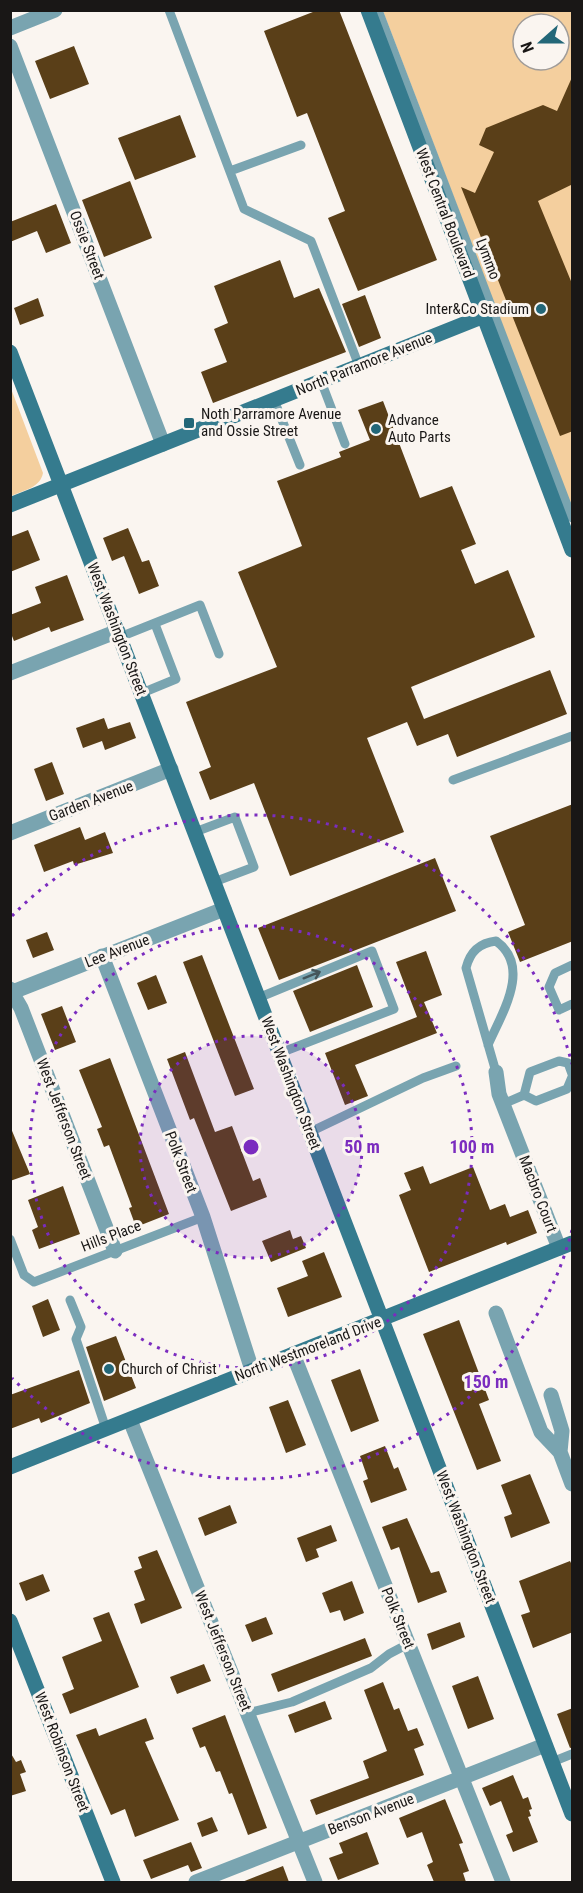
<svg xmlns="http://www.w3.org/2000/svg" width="583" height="1893" viewBox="0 0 583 1893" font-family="'Roboto Condensed',sans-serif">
  <rect width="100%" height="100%" fill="#faf5f0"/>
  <path fill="#f4cf9e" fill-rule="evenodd" d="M383,11H572V508ZM523,24H559V60H523Z
    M10,386L43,473C40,488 24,490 11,496Z"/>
  <path fill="#5a3f18" d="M318,10H339L437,260L358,291L328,218L345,211L307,113L297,117L264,31Z
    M74,46L89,84L50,99L35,61Z
    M573,75V184L538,201L573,286V431L560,436L461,187L475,193L494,152L479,145L486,128L543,105L557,111Z
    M180,115L196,157L135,180L118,138Z
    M130,181L152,238L104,257L82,200Z
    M56,204L71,243L46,253L37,231L10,242V222Z
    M280,260L294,298L319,288L346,352L213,403L201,372L227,362L214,329L228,323L214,286Z
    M365,295L381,338L359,347L342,304Z
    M38,298L44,316L20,325L14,308Z
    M383,401L420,498L452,486L476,544L461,550L475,584L508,570L535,637L411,687L424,719L550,670L567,714L457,757L448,734L417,746L407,722L367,738L404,832L290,876L254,783L210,800L199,772L211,767L186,702L277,667L238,572L302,546L277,481L341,457L339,452L370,440L358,410Z
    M128,528L142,562L149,560L159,586L139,594L124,556L112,561L103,538Z
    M28,530L40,560L10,572V537Z
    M67,575L84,620L51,632L49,627L14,641L10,631V615L41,603L35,587Z
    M104,718L108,729L130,722L136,738L105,750L102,741L83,748L76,728Z
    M52,762L64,794L46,801L34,769Z
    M573,804V941L520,962L508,932L525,925L490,836Z
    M80,827L85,840L105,832L113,853L74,865L73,861L44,872L34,845Z
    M435,858L456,911L279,980L258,928Z
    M47,932L54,950L33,958L26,940Z
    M426,951L442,995L424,1002L437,1033L355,1065L368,1096L345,1105L325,1053L417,1017L396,962Z
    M202,955L254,1089L235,1096L183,962Z
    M357,965L373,1007L310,1032L293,991Z
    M156,975L167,1003L148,1010L137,983Z
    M62,1006L76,1042L55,1050L41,1014Z
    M185,1052L215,1132L232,1126L253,1181L260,1178L267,1197L231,1211L194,1118L190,1120L167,1059Z
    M110,1058L169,1214L136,1227L129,1208L132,1207L109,1145L104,1147L97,1129L102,1127L79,1070Z
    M10,1126L30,1174L10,1181Z
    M423,1166L430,1184L473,1167L490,1210L505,1204L510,1217L528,1210L537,1233L507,1245L506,1242L429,1272L399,1195L411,1190L404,1173Z
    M63,1186L80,1234L39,1249L32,1230L38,1227L28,1200Z
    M290,1230L293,1239L301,1236L306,1248L271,1262L262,1241Z
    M324,1252L342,1297L288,1317L277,1288L308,1276L302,1261Z
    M48,1299L60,1330L43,1337L32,1306Z
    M459,1320L489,1400L479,1404L501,1461L477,1470L423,1334Z
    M116,1336L136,1388L104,1401L86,1347Z
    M360,1369L379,1421L351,1432L331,1380Z
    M79,1370L90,1403L41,1423L39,1418L10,1429V1395Z
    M288,1400L306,1445L286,1453L269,1407Z
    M385,1446L394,1469L398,1467L407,1490L371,1503L363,1481L368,1479L360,1456Z
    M530,1474L550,1523L511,1538L504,1517L512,1514L501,1485Z
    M230,1505L237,1523L205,1536L198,1518Z
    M407,1518L431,1573L439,1571L447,1592L418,1603L399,1547L391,1550L382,1527Z
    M331,1525L337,1541L316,1549L319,1557L306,1562L297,1538Z
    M157,1550L182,1608L141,1624L134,1604L145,1600L134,1571L142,1568L138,1557Z
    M570,1561L573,1567V1632L533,1648L521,1615L530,1612L519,1581Z
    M43,1574L50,1591L26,1601L19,1583Z
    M352,1581L364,1613L344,1621L340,1610L330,1613L322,1593Z
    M109,1612L139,1687L70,1714L62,1694L74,1689L62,1657L102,1641L93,1618Z
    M266,1617L273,1634L252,1642L245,1625Z
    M460,1622L465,1637L432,1650L427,1634Z
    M365,1638L372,1656L278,1692L271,1674Z
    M204,1664L211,1681L177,1694L170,1677Z
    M478,1676L494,1719L468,1729L452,1686Z
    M383,1682L394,1710L399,1708L408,1731L417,1728L424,1745L414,1749L424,1775L316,1815L310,1800L369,1778L363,1761L387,1751L364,1690Z
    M325,1701L332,1719L295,1733L288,1715Z
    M573,1708V1747L570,1748L557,1714Z
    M225,1715L267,1828L248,1835L232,1793L229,1794L220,1771L216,1772L205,1746L200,1748L192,1728Z
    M146,1718L154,1739L145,1742L179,1820L135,1837L125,1809L111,1815L76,1735L96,1728L99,1736Z
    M10,1752L16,1762L21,1760L26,1772L20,1774L26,1791L10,1796Z
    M513,1775L523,1799L528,1797L532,1809L529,1810L531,1816L528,1817L538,1842L513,1852L506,1835L513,1832L501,1801L490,1806L482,1788Z
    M445,1799L463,1843L459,1844L469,1871L463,1873L466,1882H434L427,1865L433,1862L422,1832L407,1838L399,1818Z
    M212,1817L218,1831L202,1837L197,1823Z
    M367,1832L379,1864L338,1880L329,1858L343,1853L339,1843Z
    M191,1842L202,1868L191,1872L188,1865L151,1879L143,1860Z
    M283,1866L289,1882H242Z"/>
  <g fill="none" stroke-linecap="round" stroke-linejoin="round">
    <path stroke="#79a4b0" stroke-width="9" d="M169,10L244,209L311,241L359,366
      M378,10L572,518
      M230,171L301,145
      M321,381L345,444
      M274,400L300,465
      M120,637L200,605L219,654
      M142,693L176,679L155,624
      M453,780L572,736
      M195,832L235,817L254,867L214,882
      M572,965L555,973L549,987L559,1010L572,1004
      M258,998L372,951L394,1009L280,1053
      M488,1045C502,1013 532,967 496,941C479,943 470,952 466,968L496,1072
      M524,1095L530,1072L559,1061L568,1063L572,1074
      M503,1104L524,1095L536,1101L567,1089L572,1077
      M310,1132L423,1078L456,1066
      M10,1239L24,1275L34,1282L203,1217
      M70,1300L81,1327L76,1339L106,1429
      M247,1713L292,1702L371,1668L389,1654L408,1644
      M552,1762L572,1754"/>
    <path stroke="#79a4b0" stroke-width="15" d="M10,28L55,10
      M10,46L163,444
      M10,673L118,631
      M10,833L171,769
      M102,956L203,1217L252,1370
      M10,989L21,1008L115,1251
      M10,993L224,909
      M496,1072L499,1094L559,1248
      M496,1313L541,1432L560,1452L572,1484
      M293,1354L503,1882
      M551,1395L562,1431L560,1452
      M130,1420L315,1882
      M196,1882L545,1745"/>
    <path stroke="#357b8e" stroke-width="15" d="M368,10L572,550
      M10,352L572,1814
      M10,505L484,316
      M10,1467L572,1243
      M10,1621L113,1882"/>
  </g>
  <defs><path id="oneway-shaft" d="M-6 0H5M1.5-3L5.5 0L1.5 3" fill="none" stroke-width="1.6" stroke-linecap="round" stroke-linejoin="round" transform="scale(1.5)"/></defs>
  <use stroke="#44565b" href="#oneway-shaft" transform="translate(312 975) rotate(-22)"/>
  <circle cx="251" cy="1147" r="111" fill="#7b2cbf" fill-opacity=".12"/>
  <g fill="none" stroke="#7b2cbf" stroke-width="3" stroke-dasharray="3 6">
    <circle cx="251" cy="1147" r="111"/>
    <circle cx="251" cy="1147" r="221"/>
    <path d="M572 1230A332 332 0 0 1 12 1378M12 916A332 332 0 0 1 572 1064"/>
  </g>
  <g fill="#236778" stroke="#faf5f0" stroke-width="2">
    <circle cx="541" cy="309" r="6"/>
    <rect x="183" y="417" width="12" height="12" rx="3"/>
    <circle cx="376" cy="429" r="6"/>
    <circle cx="109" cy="1369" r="6"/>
  </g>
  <g text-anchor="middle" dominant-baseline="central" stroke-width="6" stroke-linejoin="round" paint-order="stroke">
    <g font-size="15" fill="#191716" stroke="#faf5f0">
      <text transform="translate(445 213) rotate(69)">West Central Boulevard</text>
      <text transform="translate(87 245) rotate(69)">Ossie Street</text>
      <text transform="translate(488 259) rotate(69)">Lymmo</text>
      <text transform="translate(364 364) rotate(-22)">North Parramore Avenue</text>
      <text transform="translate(117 629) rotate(69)">West Washington Street</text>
      <text transform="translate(91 801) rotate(-21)">Garden Avenue</text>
      <text transform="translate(117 951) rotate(-21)">Lee Avenue</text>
      <text transform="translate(291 1083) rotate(69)">West Washington Street</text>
      <text transform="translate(64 1119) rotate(69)">West Jefferson Street</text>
      <text transform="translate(181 1162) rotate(69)">Polk Street</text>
      <text transform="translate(538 1194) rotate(69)">Macbro Court</text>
      <text transform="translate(111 1236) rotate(-21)">Hills Place</text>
      <text transform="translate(308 1349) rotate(-21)">North Westmoreland Drive</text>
      <text transform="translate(466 1537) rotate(69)">West Washington Street</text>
      <text transform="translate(398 1618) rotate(68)">Polk Street</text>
      <text transform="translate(223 1651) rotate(68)">West Jefferson Street</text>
      <text transform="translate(62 1752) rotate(69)">West Robinson Street</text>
      <text transform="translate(371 1814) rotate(-21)">Benson Avenue</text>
    </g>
    <g font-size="15" fill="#191716" stroke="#faf5f0" text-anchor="start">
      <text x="529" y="309" text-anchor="end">Inter&amp;Co Stadium</text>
      <text x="201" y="414">Noth Parramore Avenue<tspan x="201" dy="17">and Ossie Street</tspan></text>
      <text x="388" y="420">Advance<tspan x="388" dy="17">Auto Parts</tspan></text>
      <text x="121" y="1369">Church of Christ</text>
    </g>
  </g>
  <circle cx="251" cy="1147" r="9" fill="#7b2cbf" stroke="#faf5f0" stroke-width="3"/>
  <g font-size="18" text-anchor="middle" font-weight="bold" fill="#7b2cbf" stroke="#faf5f0" stroke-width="6" stroke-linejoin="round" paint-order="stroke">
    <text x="362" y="1153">50 m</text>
    <text x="472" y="1153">100 m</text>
    <text x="486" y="1388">150 m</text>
  </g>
  <rect width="583" height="1893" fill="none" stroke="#191716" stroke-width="24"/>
  <g transform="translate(541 42) rotate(249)"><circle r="28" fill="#faf5f0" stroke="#a09c99" stroke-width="1.5"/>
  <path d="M0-4.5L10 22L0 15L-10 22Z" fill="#236778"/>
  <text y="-9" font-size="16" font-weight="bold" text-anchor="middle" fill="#191716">N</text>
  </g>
</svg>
